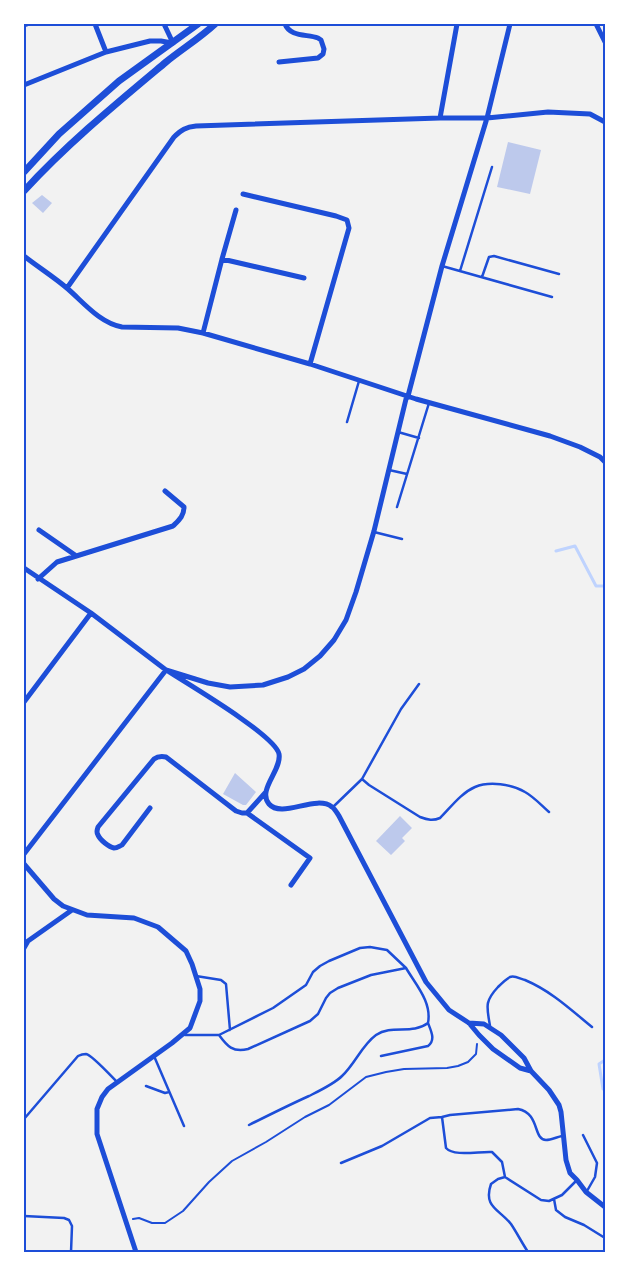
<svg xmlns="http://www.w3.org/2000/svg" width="629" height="1276" viewBox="0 0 629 1276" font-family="Mulish,sans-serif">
  <rect width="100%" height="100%" fill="#f2f2f2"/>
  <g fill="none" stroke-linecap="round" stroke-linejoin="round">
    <path stroke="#bfd3fe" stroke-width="3" d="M556,551L575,546L596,586H605
      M605,1060L599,1064L603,1089L605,1090"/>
  </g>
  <path fill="#bdc9ec" d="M508,142L541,150L530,194L497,187Z
    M42,195L52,203L43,213L32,203Z
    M235,773L256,792L246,805H243L223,794Z
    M400,816L412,828L402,838L405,841L391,855L376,841Z"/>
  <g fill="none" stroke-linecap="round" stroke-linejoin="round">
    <path stroke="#1d4ed8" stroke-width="2" d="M133,1219L139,1218L152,1223H165L183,1211L209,1182L232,1161L266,1142L305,1117L329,1105L366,1077L386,1072L404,1069L447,1068L458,1066L468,1062L476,1054L477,1044"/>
    <path stroke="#1d4ed8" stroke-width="2.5" d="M442,266L552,297
      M460,271L492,167
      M482,277L489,257L494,256L559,274
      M347,422L359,381
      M398,432L419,438
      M389,470L407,474
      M397,507L429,403
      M374,532L402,539
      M362,779L369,785L420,817C428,820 433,821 440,818C451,807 461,793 475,787C489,781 512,784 525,792C534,797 541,805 549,812
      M333,807L362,779L401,709L419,684
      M196,976L221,980L226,984L230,1030
      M490,1026C487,1007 484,1002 498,987C501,984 506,979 510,977C515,975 520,979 525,980C551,991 570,1009 592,1027
      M185,1035H219L273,1008L306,985L313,972L320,966L329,961L360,948L370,947L387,950L406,968L371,975L338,988L330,993L326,998L318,1014L310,1021L248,1049C233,1053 227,1046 219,1035
      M154,1056L184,1126
      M381,1056L428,1046C436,1040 431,1031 428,1023
      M146,1086L165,1093L169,1092
      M24,1119L78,1056C80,1055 83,1054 86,1054C92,1055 111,1076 117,1082
      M249,1125C269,1115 289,1105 309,1096C319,1091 334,1084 342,1076C355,1064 362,1045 376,1035C392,1024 412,1035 428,1023C432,1002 416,985 406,968
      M583,1135L597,1163L595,1177L587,1191
      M341,1163L382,1146L430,1118L442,1117
      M505,1177L502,1162L492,1152C480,1151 454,1157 446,1148L442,1117L450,1115L518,1109C540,1113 533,1140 546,1140C551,1140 557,1137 562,1136
      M554,1199L556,1210L565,1217L584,1225L605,1238
      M24,1216L64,1218L69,1220L72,1226L71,1252
      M528,1252C522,1243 517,1233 511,1224C499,1209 483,1207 491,1184L498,1179L505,1177L541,1200L549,1201L562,1195L576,1181"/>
    <path stroke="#1d4ed8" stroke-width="5" d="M95,24L106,52
      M164,24L173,43
      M596,24L605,42
      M24,25L27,24
      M279,62L318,58L323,54L324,49L321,40L318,38C307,34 290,37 285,24
      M24,85L106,52L150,41H161L172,43
      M440,118L457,24
      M243,194L336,216L347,220L349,228L310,364
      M24,256C38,267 54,277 68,289C84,303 100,323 122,327L178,328L203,333L310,364L416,399L550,436L580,447L600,457L605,462
      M222,259L236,210
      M67,288L174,137C181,130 186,127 196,126L440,118H487L548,112L590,114L605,122
      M203,333L222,259L304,278
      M39,530L75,555
      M24,568L91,613L166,670L208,683L230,687L263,685L288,677L304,669L320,656L334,640L346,620L356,592L374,531L406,399L408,396L442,266L487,118L510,24
      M38,579L57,562L173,526C179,520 184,516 184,507L165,491
      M24,702L91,613
      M150,808L122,845C119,846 118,848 114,848C109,847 100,840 98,835C96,832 97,831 98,827L154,759C158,756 161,756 166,757L236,811L242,813H247L265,793
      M247,813L310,858L291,885
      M24,854L166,670C186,683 275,735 279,754C282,770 257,790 269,804C282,819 316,794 332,807C335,809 337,813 339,816L426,982L449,1010L469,1023L479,1035L493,1049L520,1068L531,1071
      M24,864L54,899L63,906L87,915L134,918L158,927L186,951L192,964L200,989V1001L190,1028L172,1043L108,1089L102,1097L97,1109V1134L136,1252
      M24,948L28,941L72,910
      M469,1023L484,1024L501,1035L524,1058L531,1071L549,1090L559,1105L561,1112L566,1160L570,1173L577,1180L586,1192L605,1207"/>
    <path stroke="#1d4ed8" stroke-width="7" d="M24,172L59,134L119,81L198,24
      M24,191C67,144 117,103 166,62C182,49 200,38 215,24"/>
  </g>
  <rect width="629" height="1276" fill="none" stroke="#ffffff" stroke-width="50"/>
  <rect x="25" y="25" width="579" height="1226" fill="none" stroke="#1d4ed8" stroke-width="2"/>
</svg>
